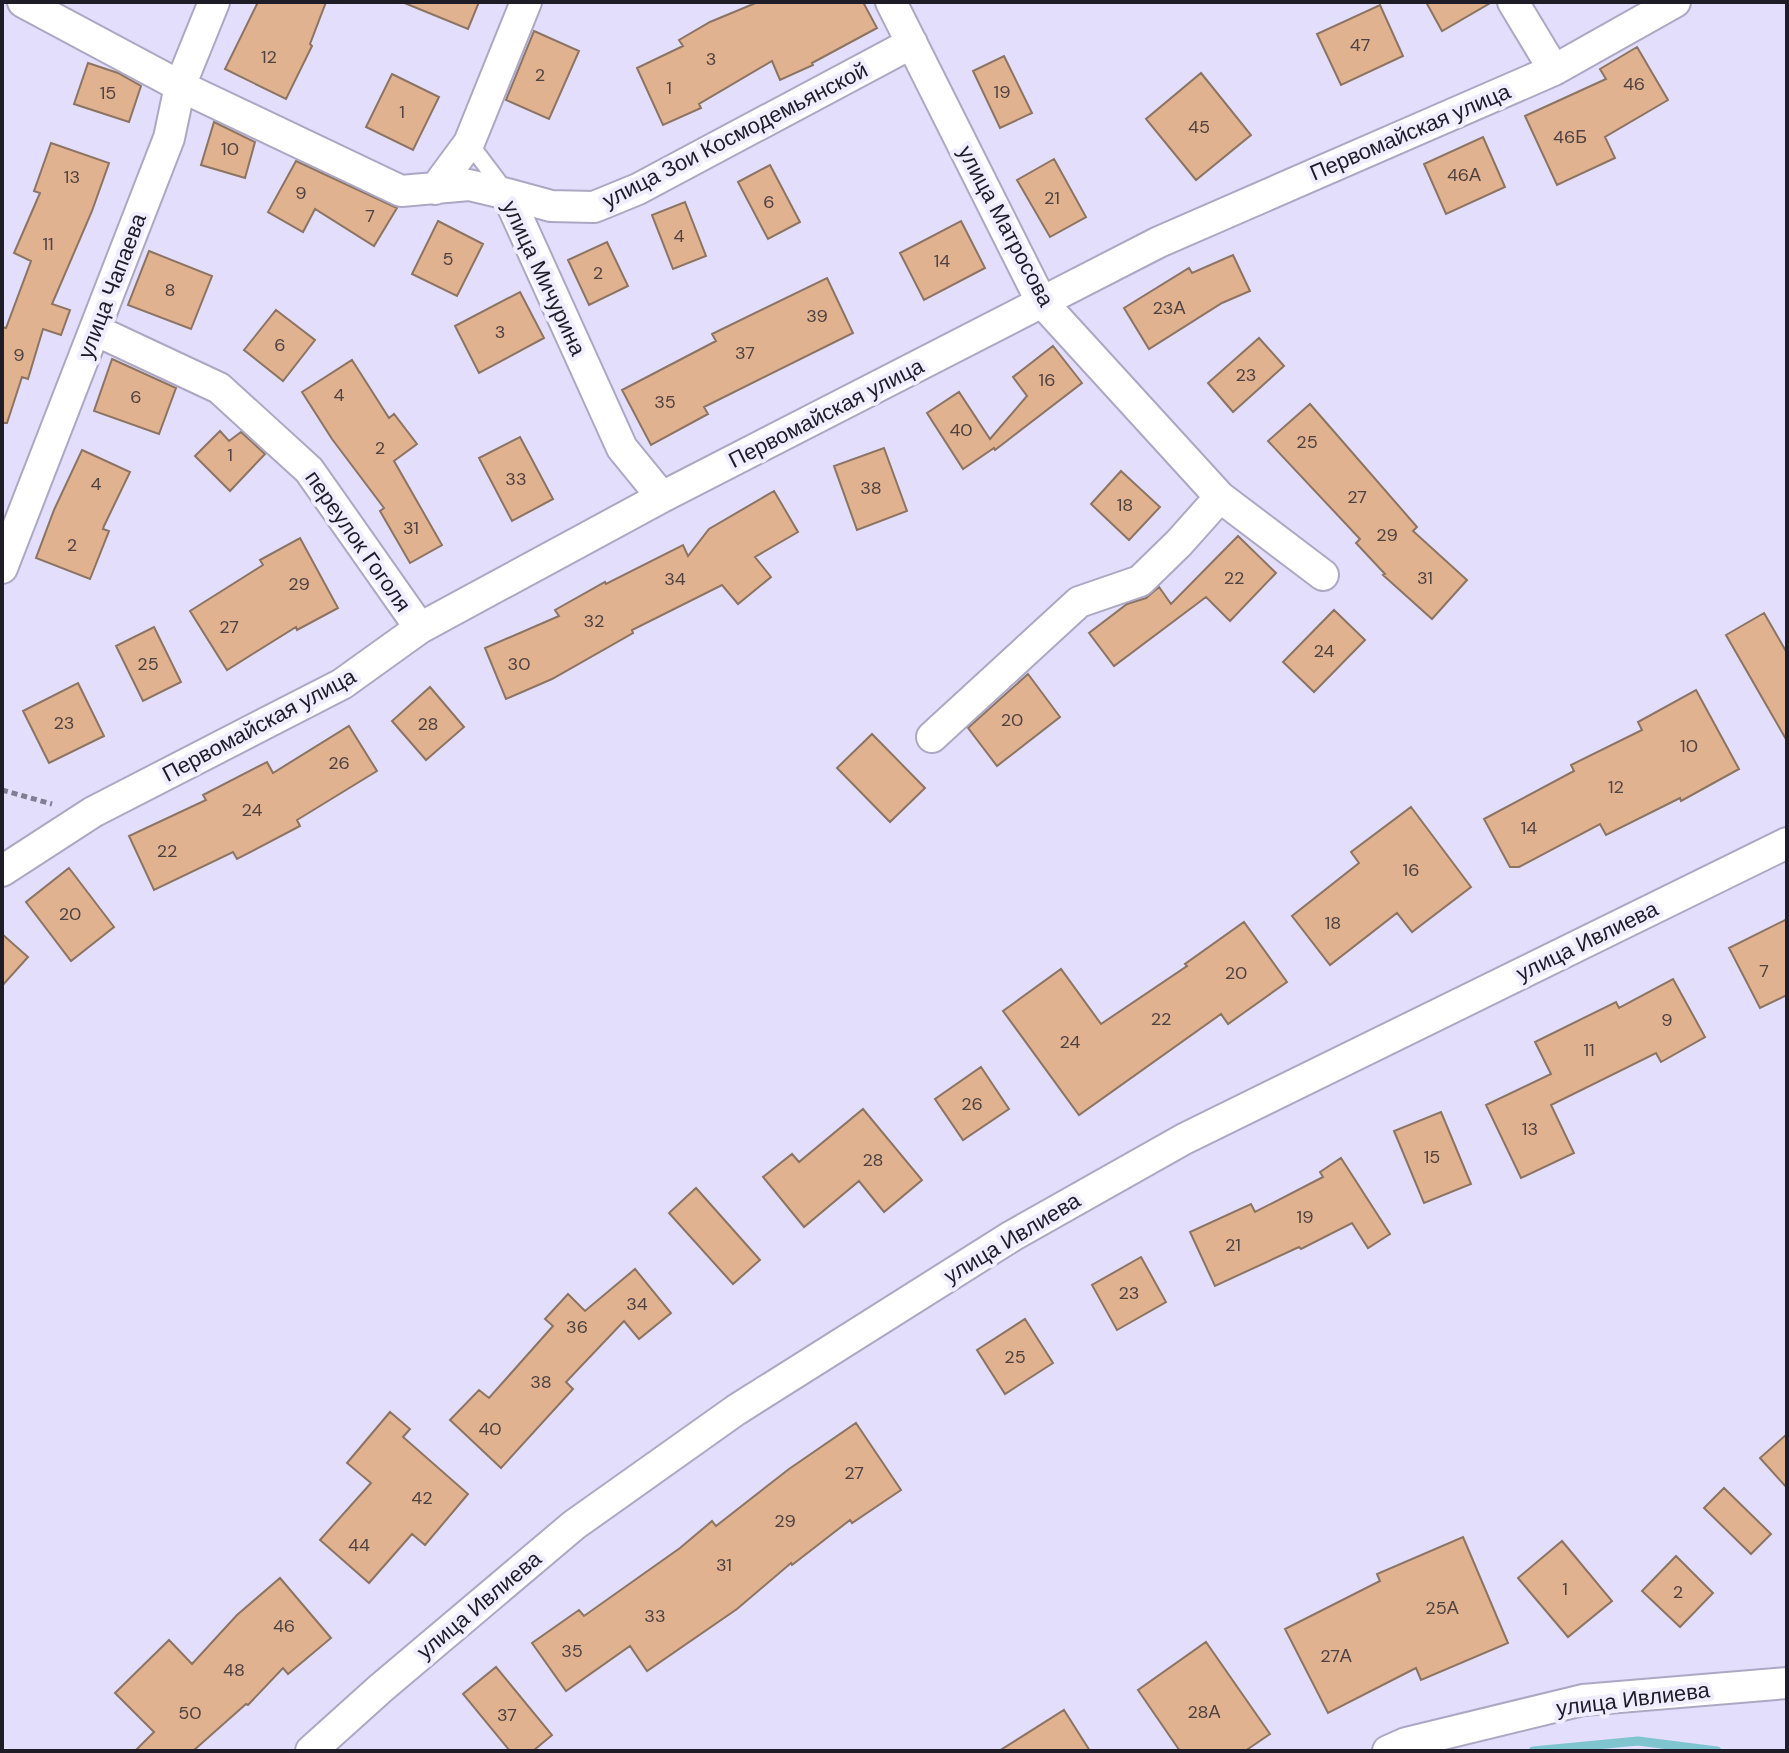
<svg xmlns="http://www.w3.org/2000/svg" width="1789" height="1753" viewBox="0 0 1789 1753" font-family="'DM Sans',sans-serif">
  <rect width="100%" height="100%" fill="#e2defc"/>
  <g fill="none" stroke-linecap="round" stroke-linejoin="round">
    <path stroke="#7fc5d0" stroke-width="9" d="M1533,1751L1638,1741L1717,1751"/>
  </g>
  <path fill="#e1b290" stroke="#8c7462" stroke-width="2" d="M258,2H326L310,44L312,46L286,99L225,69Z
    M402,2H479L468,29Z
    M758,2H863L877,28L812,63L813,65L780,80L772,61L699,104L701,108L663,125L637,68L683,46L679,40L710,22Z
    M1426,2H1492L1442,31Z
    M1380,5L1403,56L1341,85L1317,34Z
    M534,31L579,51L549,119L506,100Z
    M1637,47L1668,100L1605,137L1615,158L1557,185L1525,116L1606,79L1600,69Z
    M1004,56L1032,113L1000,128L973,71Z
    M88,63L118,73L141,86L129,122L74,104Z
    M1201,73L1251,135L1196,180L1146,119Z
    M392,74L439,97L413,150L366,127Z
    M214,122L255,142L245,178L201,165Z
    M1483,137L1505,187L1446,214L1424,164Z
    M51,143L109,163L92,211L52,304L70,310L61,335L43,329L28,379L22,377L7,423H2V327L6,328L31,261L14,253L40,193L34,191Z
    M1054,159L1086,217L1050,237L1017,180Z
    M296,161L397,208L374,246L315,209L303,232L268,212Z
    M770,165L800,222L768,239L738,182Z
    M685,202L706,256L673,269L652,215Z
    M438,221L483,244L457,296L412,274Z
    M961,221L985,268L924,300L900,253Z
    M607,242L628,286L589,305L568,260Z
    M149,251L212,276L191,329L128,305Z
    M1233,255L1250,291L1222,303L1149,349L1124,308L1189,268L1192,273Z
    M827,278L853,333L704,407L708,414L651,445L622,390L716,341L712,334Z
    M520,292L544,338L479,373L455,326Z
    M276,310L315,340L283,381L244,350Z
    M1259,338L1284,366L1233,412L1208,383Z
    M1053,346L1082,383L995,450L994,448L963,469L927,413L959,392L990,439L1027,396L1013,377Z
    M112,359L176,388L159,434L94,411Z
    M352,360L389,418L394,414L417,444L394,461L442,545L410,563L380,511L384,508L332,439L302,392Z
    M1310,404L1417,527L1413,531L1467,580L1432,619L1383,575L1385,574L1356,543L1360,539L1268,441Z
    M220,431L229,441L241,432L265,454L230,491L195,456Z
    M520,437L553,499L512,521L479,458Z
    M884,448L907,511L857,530L834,466Z
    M82,450L130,472L104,526L103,529L109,531L90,579L36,558L54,510Z
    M1121,471L1160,507L1129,540L1091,504Z
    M774,491L798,532L755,557L771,577L738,604L722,585L632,630L633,633L552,679L506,699L485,648L559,616L555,610L605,582L606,584L683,545L688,556L709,529Z
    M1238,536L1276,573L1230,621L1206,597L1114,666L1089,633L1127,604L1146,598L1159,587L1171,604Z
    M300,538L338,608L297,630L296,627L227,670L190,611L263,565L260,560Z
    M1334,610L1365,640L1314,692L1283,662Z
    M1764,613L1787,653V741L1726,635Z
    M154,627L181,682L143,701L116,646Z
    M1028,674L1060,717L997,766L968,728Z
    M78,683L104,736L49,763L23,711Z
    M430,687L464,727L426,760L392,721Z
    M1696,690L1739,769L1681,801L1680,798L1606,835L1600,824L1519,867H1510L1484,819L1574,771L1571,765L1642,730L1638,722Z
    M349,726L377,771L297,820L300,826L237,859L233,852L154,890L129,836L206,800L203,795L267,762L273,773Z
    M872,734L925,788L890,822L837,768Z
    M1411,807L1471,887L1412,932L1397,913L1330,965L1292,916L1359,863L1351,852Z
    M69,868L114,927L71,961L26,902Z
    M1787,919V995L1760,1008L1729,948Z
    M1244,922L1287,982L1228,1024L1221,1014L1079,1115L1003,1011L1061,969L1101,1024L1187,966L1185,964Z
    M2,934L28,957L2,986Z
    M1673,979L1705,1037L1661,1062L1656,1053L1551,1105L1574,1153L1521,1178L1486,1105L1551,1074L1535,1042L1616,1002L1619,1008Z
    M981,1067L1009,1109L963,1140L935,1099Z
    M863,1109L922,1180L884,1212L859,1181L804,1227L763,1177L792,1154L799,1162Z
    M1441,1112L1471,1184L1424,1203L1394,1131Z
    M1341,1158L1390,1234L1368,1248L1352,1223L1301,1249L1299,1247L1215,1286L1190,1232L1251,1204L1255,1212L1323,1177L1320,1172Z
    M696,1188L760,1260L733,1284L669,1213Z
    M1141,1257L1166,1302L1117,1330L1092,1285Z
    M635,1269L671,1313L639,1339L624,1321L566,1382L573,1389L501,1468L450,1420L479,1390L489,1398L553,1326L545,1319L568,1294L585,1311Z
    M1025,1319L1053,1363L1005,1394L977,1350Z
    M390,1412L410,1429L403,1437L468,1494L425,1545L412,1534L369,1583L320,1540L371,1483L347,1463Z
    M856,1423L901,1490L852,1523L850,1520L792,1565L791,1563L737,1609L647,1671L630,1646L566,1691L532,1643L579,1610L584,1616L680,1548L712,1521L716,1526L789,1469Z
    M1787,1434V1488L1760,1458Z
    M1724,1488L1771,1534L1751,1554L1704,1508Z
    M1463,1537L1508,1643L1421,1680L1416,1668L1328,1713L1285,1629L1380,1581L1377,1574Z
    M1562,1541L1612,1601L1568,1637L1518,1578Z
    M1676,1556L1713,1593L1680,1627L1642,1591Z
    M280,1578L331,1638L288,1674L283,1668L248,1705L246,1704L193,1751H135L154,1732L115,1693L169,1640L192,1664L237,1615Z
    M1206,1642L1270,1734L1245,1751H1180L1138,1690Z
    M496,1667L552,1735L533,1751H510L463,1694Z
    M1064,1710L1090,1751H999Z"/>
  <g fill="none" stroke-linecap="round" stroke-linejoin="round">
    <g stroke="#aca8c4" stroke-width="20">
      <path id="lane" d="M469,143L506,192"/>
    </g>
    <g stroke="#aca8c4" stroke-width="34">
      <path id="street" d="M23,2L180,86L401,191L469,185L507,194L622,448L662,497
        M891,2L1041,301L1220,497L1323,575
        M1513,2L1554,70
        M435,189L469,143L526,2
        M507,194L551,206L594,207L638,189L912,43
        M95,330L219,388L309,470L420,628
        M2,568L169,138L180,86L214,2
        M932,737L1079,602L1140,581L1179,543L1220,497
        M2,871L93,812L342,684L420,628L662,497L1159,242L1554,70L1675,2
        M311,1751L381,1688L574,1525L736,1410L1012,1236L1184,1139L1787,843
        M1388,1751L1406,1743L1583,1700L1787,1683"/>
    </g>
    <path stroke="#817e92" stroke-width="5" stroke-dasharray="6 4" stroke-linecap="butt" d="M2,790L52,804"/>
    <use href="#lane" stroke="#fff" stroke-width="16"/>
    <use href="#street" stroke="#fff" stroke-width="30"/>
  </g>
  <g text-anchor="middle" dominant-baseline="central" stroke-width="8" stroke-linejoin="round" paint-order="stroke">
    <g font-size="18" fill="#4f4241">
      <text x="1360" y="45">47</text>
      <text x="269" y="57">12</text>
      <text x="711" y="59">3</text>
      <text x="540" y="75">2</text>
      <text x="1634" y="84">46</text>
      <text x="669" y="88">1</text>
      <text x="1002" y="92">19</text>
      <text x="108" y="93">15</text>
      <text x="402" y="112">1</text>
      <text x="1199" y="127">45</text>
      <text x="1570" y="137">46Б</text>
      <text x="230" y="149">10</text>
      <text x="1464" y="175">46А</text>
      <text x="72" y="177">13</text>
      <text x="301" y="193">9</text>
      <text x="1052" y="198">21</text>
      <text x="769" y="202">6</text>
      <text x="370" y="216">7</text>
      <text x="679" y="236">4</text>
      <text x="48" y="244">11</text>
      <text x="448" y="259">5</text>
      <text x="942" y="261">14</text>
      <text x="598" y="273">2</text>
      <text x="170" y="290">8</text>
      <text x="1169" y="308">23А</text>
      <text x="817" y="316">39</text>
      <text x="500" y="332">3</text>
      <text x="280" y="345">6</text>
      <text x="745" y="353">37</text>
      <text x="19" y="355">9</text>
      <text x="1246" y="375">23</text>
      <text x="1047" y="380">16</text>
      <text x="339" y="395">4</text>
      <text x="136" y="397">6</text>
      <text x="665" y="402">35</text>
      <text x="961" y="430">40</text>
      <text x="1307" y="442">25</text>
      <text x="380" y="448">2</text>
      <text x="230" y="455">1</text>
      <text x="516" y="479">33</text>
      <text x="96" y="484">4</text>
      <text x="871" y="488">38</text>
      <text x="1357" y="497">27</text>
      <text x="1125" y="505">18</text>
      <text x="411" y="528">31</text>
      <text x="1387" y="535">29</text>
      <text x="72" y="545">2</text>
      <text x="1234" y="578">22</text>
      <text x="1425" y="578">31</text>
      <text x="675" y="579">34</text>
      <text x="299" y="584">29</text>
      <text x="594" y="621">32</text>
      <text x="229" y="627">27</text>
      <text x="1324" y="651">24</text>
      <text x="148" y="664">25</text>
      <text x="519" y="664">30</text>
      <text x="1012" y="720">20</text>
      <text x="64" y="723">23</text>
      <text x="428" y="724">28</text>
      <text x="1689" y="746">10</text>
      <text x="339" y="763">26</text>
      <text x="1616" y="787">12</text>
      <text x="252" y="810">24</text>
      <text x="1529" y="828">14</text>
      <text x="167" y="851">22</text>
      <text x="1411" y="870">16</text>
      <text x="70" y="914">20</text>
      <text x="1333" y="923">18</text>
      <text x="1764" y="971">7</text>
      <text x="1236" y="973">20</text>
      <text x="1161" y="1019">22</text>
      <text x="1667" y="1020">9</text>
      <text x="1070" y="1042">24</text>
      <text x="1589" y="1050">11</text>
      <text x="972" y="1104">26</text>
      <text x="1530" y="1129">13</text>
      <text x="1432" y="1157">15</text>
      <text x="873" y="1160">28</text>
      <text x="1305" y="1217">19</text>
      <text x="1233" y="1245">21</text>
      <text x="1129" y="1293">23</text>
      <text x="637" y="1304">34</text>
      <text x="577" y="1327">36</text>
      <text x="1015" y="1357">25</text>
      <text x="541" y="1382">38</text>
      <text x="490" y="1429">40</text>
      <text x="854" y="1473">27</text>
      <text x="422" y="1498">42</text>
      <text x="785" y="1521">29</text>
      <text x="359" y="1545">44</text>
      <text x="724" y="1565">31</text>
      <text x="1565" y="1589">1</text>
      <text x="1678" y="1592">2</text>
      <text x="1442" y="1608">25А</text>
      <text x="655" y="1616">33</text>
      <text x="284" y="1626">46</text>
      <text x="572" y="1651">35</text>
      <text x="1336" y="1656">27А</text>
      <text x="234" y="1670">48</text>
      <text x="1204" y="1712">28А</text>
      <text x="190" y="1713">50</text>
      <text x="507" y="1715">37</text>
    </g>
    <g font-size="22" fill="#1e1d27" stroke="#efedff">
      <text transform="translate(1410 132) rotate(-23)">Первомайская улица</text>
      <text transform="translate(735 135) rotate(-27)">улица Зои Космодемьянской</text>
      <text transform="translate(1006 226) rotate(62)">улица Матросова</text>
      <text transform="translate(544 278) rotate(65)">улица Мичурина</text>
      <text transform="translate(112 286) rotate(-69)">улица Чапаева</text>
      <text transform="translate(826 413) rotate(-27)">Первомайская улица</text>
      <text transform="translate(358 541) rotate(55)">переулок Гоголя</text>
      <text transform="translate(259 725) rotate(-28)">Первомайская улица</text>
      <text transform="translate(1587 941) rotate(-26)">улица Ивлиева</text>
      <text transform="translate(1012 1238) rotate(-31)">улица Ивлиева</text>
      <text transform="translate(479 1605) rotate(-40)">улица Ивлиева</text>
      <text transform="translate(1633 1699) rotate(-7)">улица Ивлиева</text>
    </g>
  </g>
  <rect width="1789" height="1753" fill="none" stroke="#1e1d27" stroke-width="8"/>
</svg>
